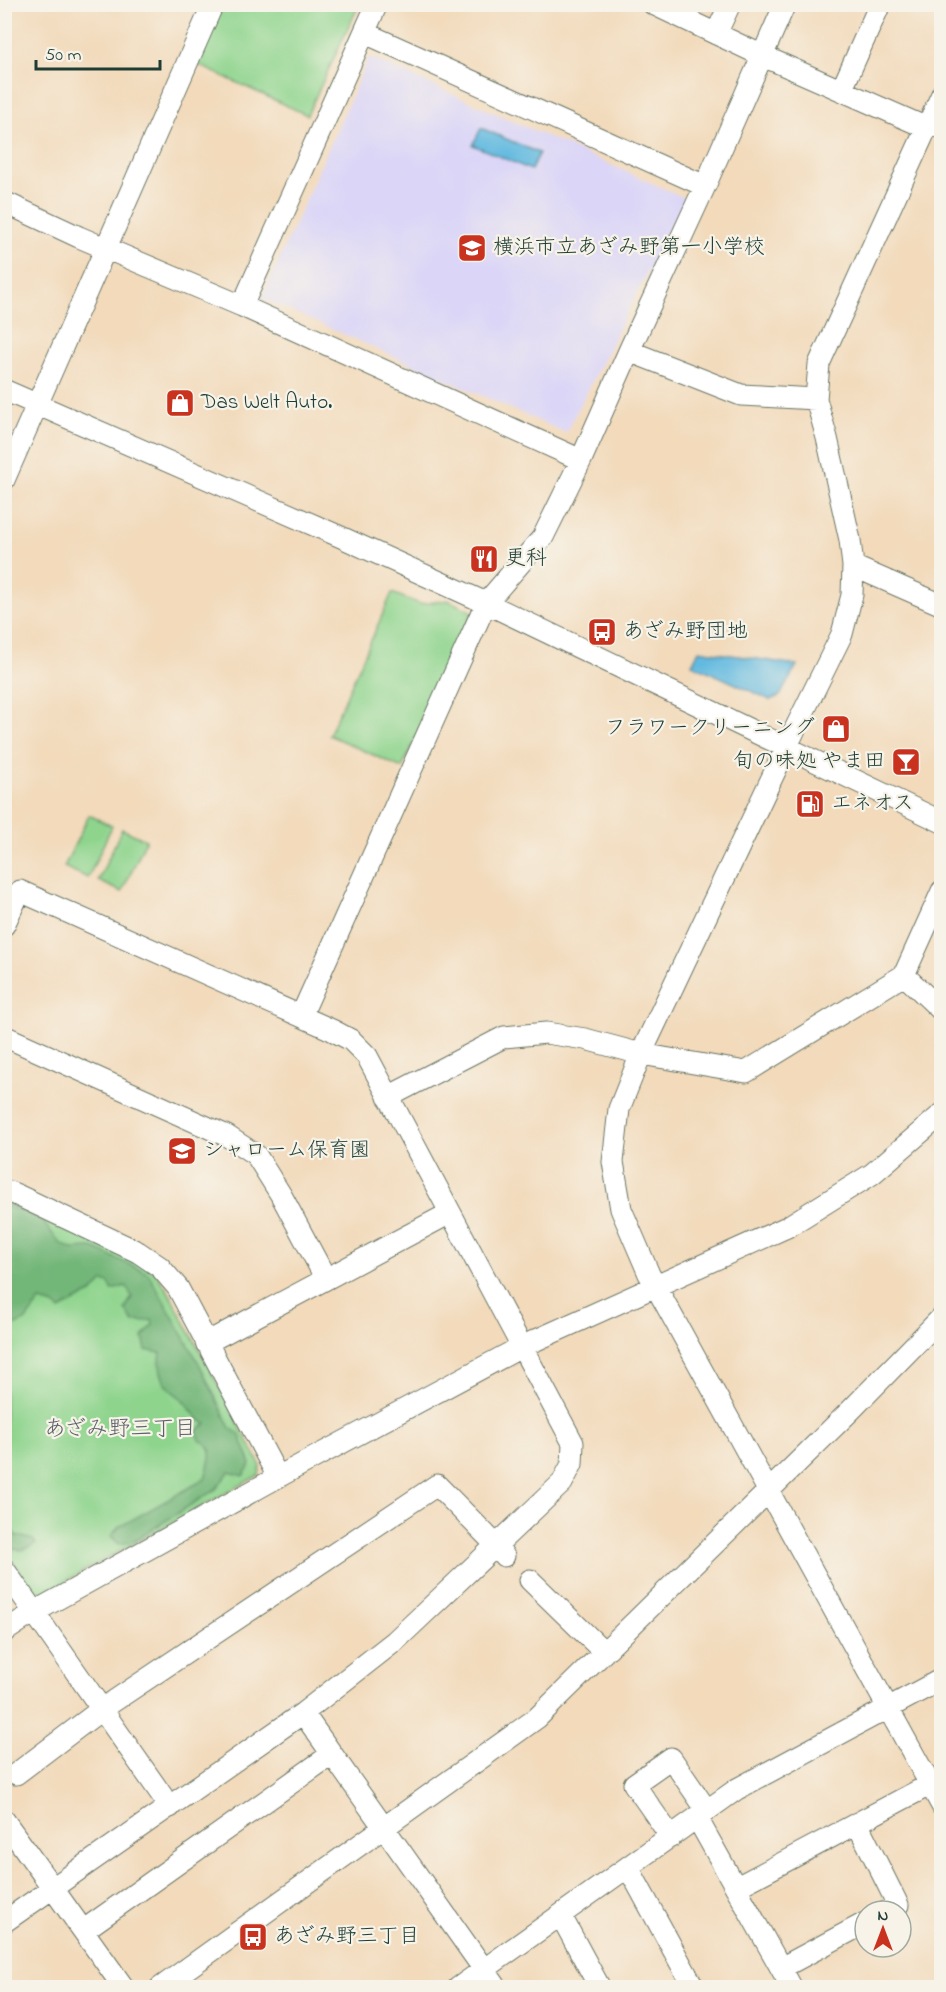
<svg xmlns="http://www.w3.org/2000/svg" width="946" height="1992" viewBox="0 0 946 1992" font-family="'Indie Flower','Klee One',sans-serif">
  <rect width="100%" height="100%" fill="#f7f3e8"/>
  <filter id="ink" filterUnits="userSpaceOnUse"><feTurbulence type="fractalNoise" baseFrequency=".0167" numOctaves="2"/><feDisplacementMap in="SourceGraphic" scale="12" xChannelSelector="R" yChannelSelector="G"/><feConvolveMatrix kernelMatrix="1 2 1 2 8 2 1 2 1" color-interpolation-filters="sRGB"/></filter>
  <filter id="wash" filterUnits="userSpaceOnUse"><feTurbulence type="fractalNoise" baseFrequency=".008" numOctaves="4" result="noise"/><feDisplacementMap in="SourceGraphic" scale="24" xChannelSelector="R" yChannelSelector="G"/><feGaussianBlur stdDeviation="1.35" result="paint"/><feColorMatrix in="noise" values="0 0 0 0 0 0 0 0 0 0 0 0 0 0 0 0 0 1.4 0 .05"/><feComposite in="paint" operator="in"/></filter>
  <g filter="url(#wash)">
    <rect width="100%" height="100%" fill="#f2dabb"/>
    <path fill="#dbd6f7" d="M369,57L685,198L566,433L262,298Z"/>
    <path fill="#8ed48d" stroke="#568860" stroke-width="1.5" d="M223,5H359L307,115L196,64Z
      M392,593L420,604L448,600L473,612L402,768L329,735Z
      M89,815L112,826L88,878L64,867Z
      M122,829L146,840L122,892L98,881Z
      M4,1201L151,1268L167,1289L261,1466L259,1475L46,1592H34L5,1551Z"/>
    <path fill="#72b678" stroke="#487a56" stroke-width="1.5" d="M5,1205L40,1218L60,1243L71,1249L93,1248L148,1273L199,1363L230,1428L239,1434L251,1464L243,1476L229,1472L216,1489L134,1541L119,1544L111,1536L119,1527L205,1479C208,1463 218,1447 199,1440L196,1431L207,1424C194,1418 193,1411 184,1401C181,1397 177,1395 173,1392C161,1381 158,1368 161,1353L146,1350L143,1337L153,1325L152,1320L133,1322L125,1309L132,1297L126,1286L112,1290L109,1283L103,1281L93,1292L60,1310L54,1305L40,1301L25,1321L6,1329L10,1314L5,1312Z
      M5,1521L15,1535L33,1540L36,1544L22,1550L7,1548L5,1545Z"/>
    <path fill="#63bae0" stroke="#417c8a" stroke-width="1.5" d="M481,128L539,153L531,170L473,145Z
      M699,650L797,665L780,696L770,700L692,664Z"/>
  </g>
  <g filter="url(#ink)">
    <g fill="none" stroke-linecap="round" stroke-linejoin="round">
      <g stroke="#697463" stroke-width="23">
        <path id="minor" d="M653,4L763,56L927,128L941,125
          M365,33L705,186
          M716,34L730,4
          M842,89L880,4
          M942,94L819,364L816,399L827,438L850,540L853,566L852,595L842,634L797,725L641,1054L619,1109L613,1162L621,1209L649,1274L942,1806
          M4,202L79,237L242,306L581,460
          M242,306L377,4
          M629,351L741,395L816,399
          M4,390L341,537L486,603L942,822
          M4,480L213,4
          M853,566L942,605
          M4,925L20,891L332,1030L351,1040L367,1056L573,1443L572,1464L562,1483L395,1641L303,1713L4,1922
          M904,975L942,1011
          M301,1016L486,603L543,537L581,460L629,351L705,186L785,4
          M4,1036L227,1136L256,1155L281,1195L326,1279
          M388,1097L504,1037L546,1033L585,1039L641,1054L746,1072L904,975L942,891
          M4,1190L15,1194L138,1252L160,1267L178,1288L278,1477
          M206,1343L450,1213
          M4,1569L170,1807
          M530,1580L604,1652
          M4,1632L34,1612L278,1477L523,1346L787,1227L872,1174L942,1114
          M303,1713L497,1988
          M16,1774L102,1709L437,1485L497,1546L504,1556
          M697,1818L792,1988
          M4,1820L124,1988
          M857,1823L898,1905L887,1911
          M671,1837L634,1784L671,1758L706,1809
          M628,1867L694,1988
          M737,1887L931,1784
          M561,1916L600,1988
          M84,1930L332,1754
          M781,1968L865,1923
          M160,1988L537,1718L851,1410L942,1317
          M458,1988L737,1789L942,1679"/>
      </g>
      <use href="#minor" stroke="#fff" stroke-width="21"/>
    </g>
  </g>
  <defs>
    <g id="school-square" transform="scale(1.5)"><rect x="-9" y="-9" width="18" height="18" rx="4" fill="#c8321e" stroke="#f7f3e8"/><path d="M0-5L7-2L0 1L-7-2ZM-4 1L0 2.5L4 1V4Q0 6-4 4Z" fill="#fff"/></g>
    <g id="shop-square" transform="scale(1.5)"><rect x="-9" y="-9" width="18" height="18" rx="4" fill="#c8321e" stroke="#f7f3e8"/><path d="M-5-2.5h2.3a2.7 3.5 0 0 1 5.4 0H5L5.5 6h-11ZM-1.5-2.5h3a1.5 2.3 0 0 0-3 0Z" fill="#fff"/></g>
    <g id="restaurant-square" transform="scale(1.5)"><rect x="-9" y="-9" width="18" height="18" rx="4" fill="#c8321e" stroke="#f7f3e8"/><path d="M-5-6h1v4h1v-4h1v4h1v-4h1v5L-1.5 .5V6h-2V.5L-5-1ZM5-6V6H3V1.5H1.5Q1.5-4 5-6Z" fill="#fff"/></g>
    <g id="bus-square" transform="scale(1.5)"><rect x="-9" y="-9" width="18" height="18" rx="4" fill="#c8321e" stroke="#f7f3e8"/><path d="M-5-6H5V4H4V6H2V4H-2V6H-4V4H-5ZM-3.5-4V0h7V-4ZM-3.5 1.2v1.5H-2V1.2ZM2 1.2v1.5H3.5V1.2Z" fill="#fff"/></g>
    <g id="bar-square" transform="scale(1.5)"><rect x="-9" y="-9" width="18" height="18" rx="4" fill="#c8321e" stroke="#f7f3e8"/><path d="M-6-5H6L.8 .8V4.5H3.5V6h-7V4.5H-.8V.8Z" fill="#fff"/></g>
    <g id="fuel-square" transform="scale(1.5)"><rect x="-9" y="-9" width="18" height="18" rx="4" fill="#c8321e" stroke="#f7f3e8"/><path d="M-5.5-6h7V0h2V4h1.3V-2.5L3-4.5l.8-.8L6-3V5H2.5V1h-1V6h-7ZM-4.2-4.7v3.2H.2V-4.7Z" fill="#fff"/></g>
  </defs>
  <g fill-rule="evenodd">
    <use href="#school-square" x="472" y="248"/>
    <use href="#shop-square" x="180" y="403"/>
    <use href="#restaurant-square" x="484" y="559"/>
    <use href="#bus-square" x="602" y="632"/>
    <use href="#shop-square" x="836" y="729"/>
    <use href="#bar-square" x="906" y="762"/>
    <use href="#fuel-square" x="810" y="804"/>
    <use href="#school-square" x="182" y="1151"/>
    <use href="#bus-square" x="253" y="1937"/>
  </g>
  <g text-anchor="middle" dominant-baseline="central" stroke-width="4.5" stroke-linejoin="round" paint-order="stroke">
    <g font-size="21" fill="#1f3d34" stroke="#f7f3e8" text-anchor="start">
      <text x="493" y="248">横浜市立あざみ野第一小学校</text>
      <text x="201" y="403">Das Welt Auto.</text>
      <text x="505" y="559">更科</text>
      <text x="623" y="632">あざみ野団地</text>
      <text x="815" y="729" text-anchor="end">フラワークリーニング</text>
      <text x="885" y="762" text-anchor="end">旬の味処 やま田</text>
      <text x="831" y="804">エネオス</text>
      <text x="203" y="1151">シャローム保育園</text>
      <text x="274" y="1937">あざみ野三丁目</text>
    </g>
    <g font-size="22" fill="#5d626a" stroke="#f7f3e8">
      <text x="120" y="1430">あざみ野三丁目</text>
    </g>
  </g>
  <rect width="946" height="1992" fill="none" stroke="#f7f3e8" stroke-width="24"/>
  <g transform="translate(883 1929)"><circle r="28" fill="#f7f3e8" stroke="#a1aaa0" stroke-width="1.5"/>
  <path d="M0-4.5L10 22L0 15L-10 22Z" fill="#c8321e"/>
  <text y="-9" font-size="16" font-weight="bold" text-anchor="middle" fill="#1f3d34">N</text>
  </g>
  <path d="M36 60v9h124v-9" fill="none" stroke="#1f3d34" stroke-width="3"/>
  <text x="45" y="60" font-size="18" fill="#1f3d34" stroke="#f7f3e8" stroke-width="4.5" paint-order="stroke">50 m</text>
</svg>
